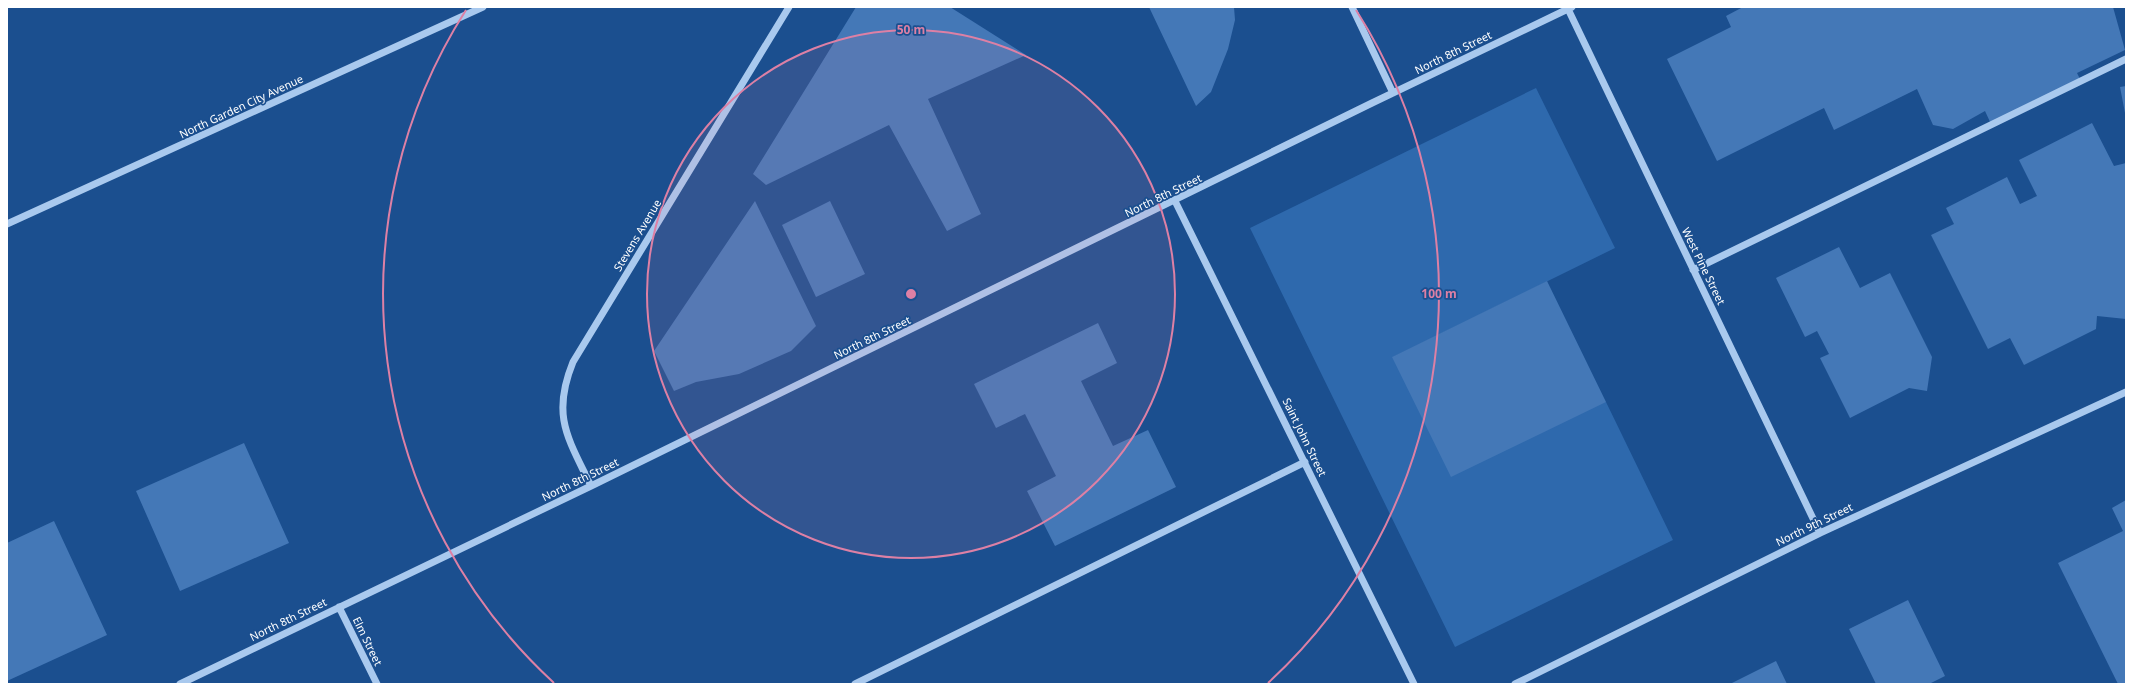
<svg xmlns="http://www.w3.org/2000/svg" width="2133" height="691" viewBox="0 0 2133 691" font-family="'Noto Sans',sans-serif">
  <rect width="100%" height="100%" fill="#1b4f8f"/>
  <path fill="#2e69ad" d="M1536,88L1615,248L1393,357L1606,402L1673,540L1455,647L1250,228Z"/>
  <path fill="#4478b7" d="M856,7H950L1026,55L928,99L981,214L947,231L889,125L766,185L753,174Z
    M1149,7H1234L1235,20L1228,49L1211,92L1196,106Z
    M1743,7H2113L2125,50L2077,73L2081,81L1991,124L1985,111L1953,129L1933,125L1917,89L1834,130L1824,108L1717,161L1667,59L1731,27L1726,16Z
    M2126,86V113H2125L2120,87Z
    M2092,123L2114,166L2126,163V319L2097,316L2096,329L2024,365L2010,338L1988,349L1931,235L1954,224L1946,208L2007,177L2020,204L2037,196L2019,160Z
    M755,201L816,326L791,351L739,374L696,382L674,391L654,351Z
    M830,201L865,274L816,297L782,225Z
    M1839,247L1860,288L1890,273L1932,357L1927,391L1909,388L1850,418L1820,358L1829,354L1817,331L1805,337L1776,278Z
    M1547,281L1606,402L1451,477L1392,357Z
    M1098,323L1117,363L1081,381L1113,446L1148,430L1176,487L1055,546L1027,491L1056,476L1025,414L996,428L974,384Z
    M244,443L289,543L180,591L136,491Z
    M2126,500V684H2118L2058,563L2123,531L2112,508Z
    M54,521L107,635L7,681V543Z
    M1908,600L1945,676L1929,684H1876L1849,629Z
    M1776,661L1787,684H1730Z"/>
  <g fill="none" stroke-linecap="round" stroke-linejoin="round">
    <path stroke="#a9c9ee" stroke-width="7" d="M1352,7L1393,93
      M1568,9L1820,533
      M1175,201L1414,684
      M7,224L483,7
      M1693,270L2126,59
      M591,486C568,438 551,416 573,362L789,7
      M339,607L377,684
      M180,684L591,486L1372,103L1572,7
      M855,684L1305,462
      M1515,684L1820,533L2126,392"/>
  </g>
  <circle cx="911" cy="294" r="264" fill="#dd80a5" fill-opacity=".12"/>
  <g fill="none" stroke="#dd80a5" stroke-width="2">
    <circle cx="911" cy="294" r="264"/>
    <path d="M554 683A528 528 0 0 1 466 10M1356 10A528 528 0 0 1 1268 683"/>
  </g>
  <g text-anchor="middle" dominant-baseline="central" stroke-width="3.5" stroke-linejoin="round" paint-order="stroke">
    <g font-size="11" fill="#fff" stroke="#1b4f8f">
      <text transform="translate(1453 52) rotate(-26)">North 8th Street</text>
      <text transform="translate(241 106) rotate(-25)">North Garden City Avenue</text>
      <text transform="translate(1163 195) rotate(-26)">North 8th Street</text>
      <text transform="translate(637 235) rotate(-59)">Stevens Avenue</text>
      <text transform="translate(1704 266) rotate(64)">West Pine Street</text>
      <text transform="translate(872 337) rotate(-26)">North 8th Street</text>
      <text transform="translate(1305 437) rotate(64)">Saint John Street</text>
      <text transform="translate(580 479) rotate(-26)">North 8th Street</text>
      <text transform="translate(1814 524) rotate(-26)">North 9th Street</text>
      <text transform="translate(288 619) rotate(-26)">North 8th Street</text>
      <text transform="translate(368 641) rotate(64)">Elm Street</text>
    </g>
  </g>
  <circle cx="911" cy="294" r="6" fill="#dd80a5" stroke="#1b4f8f" stroke-width="2"/>
  <g font-size="12" text-anchor="middle" font-weight="bold" fill="#dd80a5" stroke="#1b4f8f" stroke-width="3.5" stroke-linejoin="round" paint-order="stroke">
    <text x="911" y="34">50 m</text>
    <text x="1439" y="298">100 m</text>
  </g>
  <rect width="2133" height="691" fill="none" stroke="#ffffff" stroke-width="16"/>
</svg>
